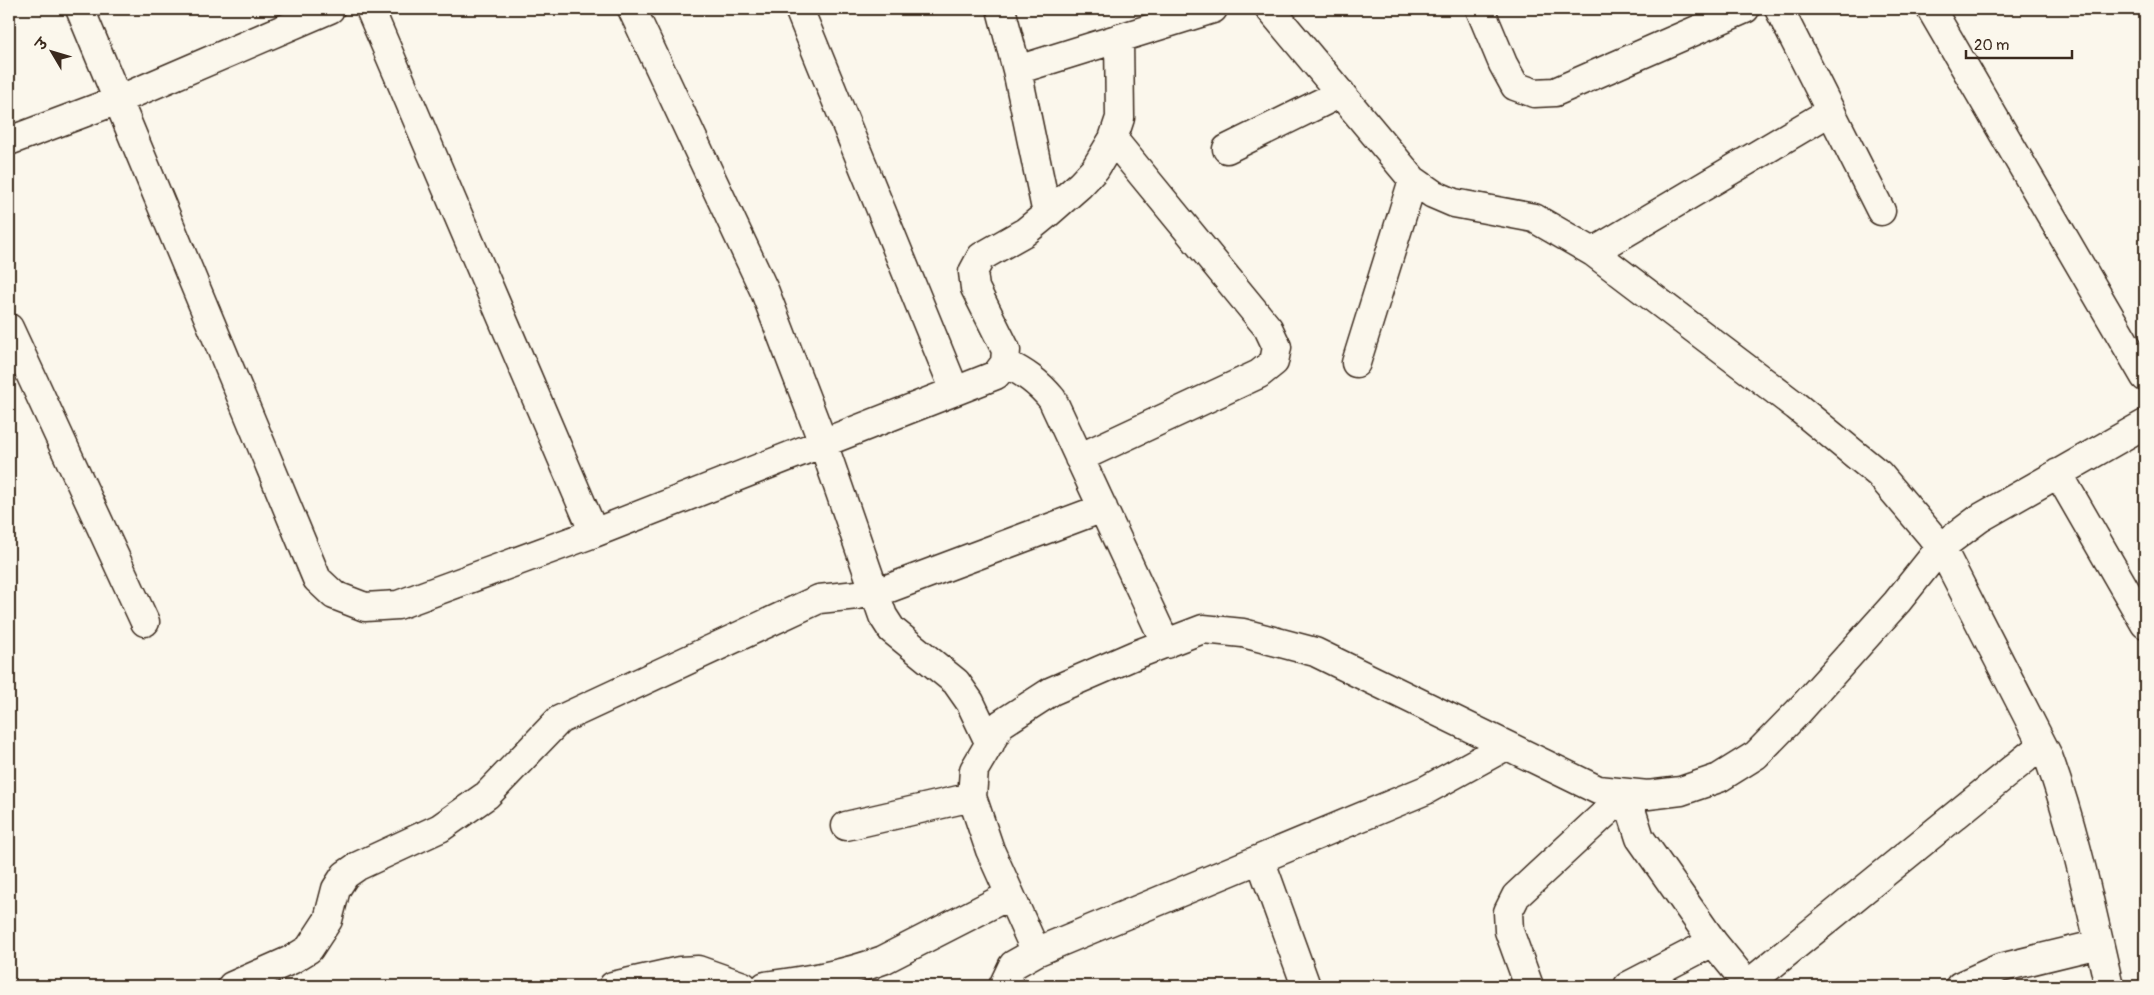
<svg xmlns="http://www.w3.org/2000/svg" width="2154" height="995" viewBox="0 0 2154 995" font-family="Pangolin,'Playpen Sans Deva',sans-serif">
  <rect width="100%" height="100%" fill="#fbf7ec"/>
  <filter id="ink" filterUnits="userSpaceOnUse"><feTurbulence type="fractalNoise" baseFrequency=".02" numOctaves="2"/><feDisplacementMap in="SourceGraphic" scale="10" xChannelSelector="R" yChannelSelector="G"/><feConvolveMatrix kernelMatrix="1 2 1 2 8 2 1 2 1" color-interpolation-filters="sRGB"/></filter>
  <g filter="url(#ink)">
    <g fill="none" stroke-linecap="round" stroke-linejoin="round">
      <g stroke="#3b2a1e" stroke-width="31">
        <path id="minor" d="M80,9L317,579L334,595L365,607L398,605L594,533L996,375L1005,363L1006,350L975,288L973,272L981,257L1025,232L1047,214L1017,70L1001,9
          M370,9L594,533
          M632,9L765,292L823,443L883,616L892,630L956,682L970,702L990,744
          M799,9L955,391
          M1270,9L1413,180L1433,194L1454,203L1534,218L1593,252L1796,406L1879,474L1941,547L2048,756C2075,830 2091,909 2109,986
          M1480,9L1503,64L1515,86L1534,93L1555,92L1745,9
          M1779,9L1881,211
          M1931,9L2145,377
          M1017,70L1213,9
          M9,141L118,100L330,9
          M1227,149L1341,93
          M1047,214L1080,185L1095,169L1113,139L1120,118L1119,38
          M1593,252L1831,111
          M9,328L145,622
          M1005,363C1025,373 1038,382 1052,399L1166,644
          M1356,363L1413,180
          M1079,458L1259,374L1274,362L1277,347L1268,328L1113,139
          M2058,473L2145,624
          M846,826L972,797
          M1260,859L1306,986
          M1036,952L990,850L972,797L974,770L1001,724L1052,691L1135,655L1203,629L1243,633L1315,652L1598,790L1648,795L1681,791L1719,778L1756,755L1799,711L1897,602L1941,547L1980,518L2145,424
          M1747,985L2042,745
          M232,986L291,960L309,949L328,920L336,889L345,875L358,866L440,828L487,795L559,720L819,599L857,595L887,589L1103,508
          M613,986L680,971L698,970L743,986
          M765,986C807,980 843,975 883,960L1010,895
          M1003,986L1013,965L1036,952L1426,790L1506,746
          M1529,986L1509,931L1508,912L1516,896L1626,794L1640,838L1713,942
          M1628,986L1713,942L1749,986
          M1960,986L2000,968L2099,944"/>
      </g>
      <use href="#minor" stroke="#fbf7ec" stroke-width="28"/>
    </g>
  </g>
  <rect width="2154" height="995" fill="none" stroke="#fbf7ec" stroke-width="30"/>
  <rect x="15" y="15" width="2124" height="965" fill="none" stroke="#3b2a1e" stroke-width="2" filter="url(#ink)"/>
  <g transform="translate(52 52) rotate(308)" stroke="#fbf7ec" stroke-width="4" paint-order="stroke">
  <path d="M0-4L9 19L0 12L-9 19Z" fill="#3b2a1e"/>
  <text y="-8" font-size="14" font-weight="bold" text-anchor="middle" fill="#3b2a1e">उ</text>
  </g>
  <path d="M1966 50v8h106v-8" fill="none" stroke="#3b2a1e" stroke-width="2.5"/>
  <text x="1974" y="50" font-size="15" fill="#3b2a1e" stroke="#fbf7ec" stroke-width="4" paint-order="stroke">20 m</text>
</svg>
